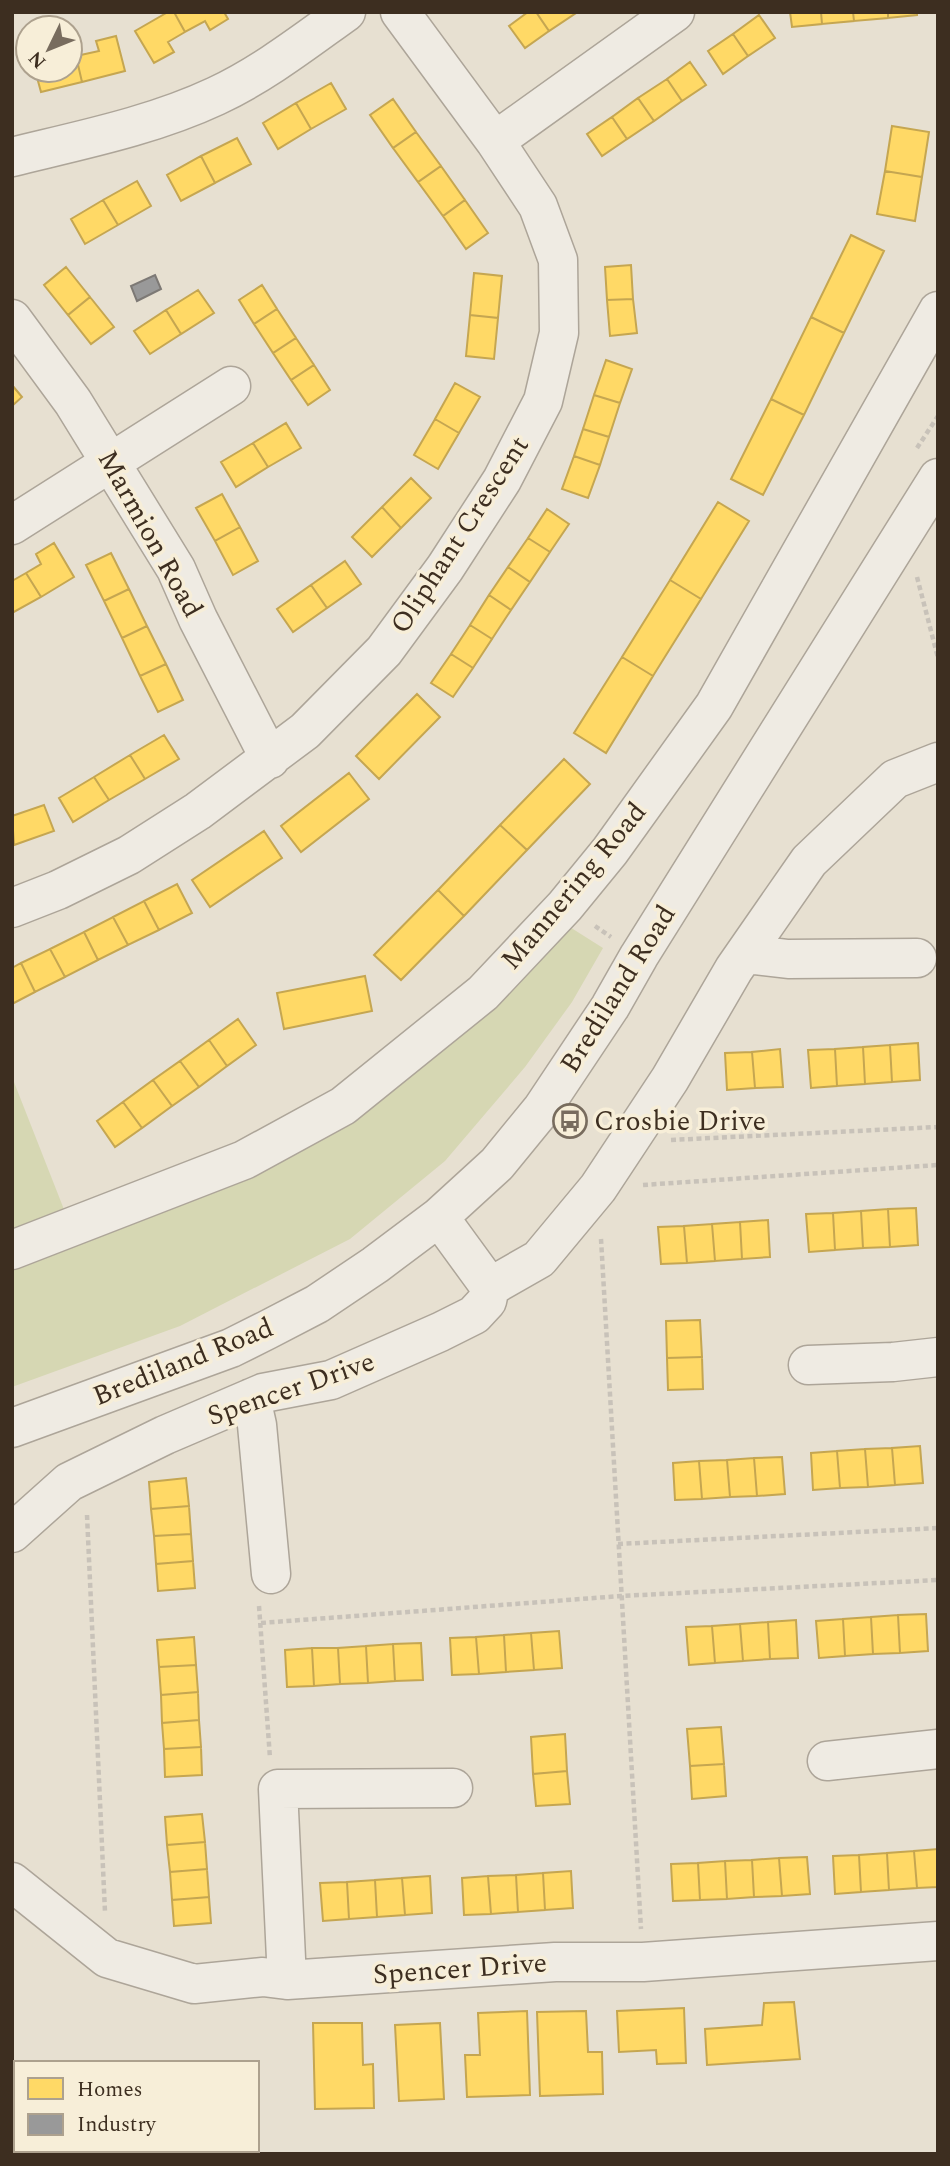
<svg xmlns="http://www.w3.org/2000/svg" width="950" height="2166" viewBox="0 0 950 2166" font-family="Spectral,serif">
  <rect width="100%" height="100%" fill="#e7e0d1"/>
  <path fill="#d6d7b3" d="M565,924L603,948L572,1002L525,1067L445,1161L350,1239L180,1326L12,1387V1265L206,1189Z
    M12,1077L65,1212L12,1231Z"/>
  <path fill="#ffd966" stroke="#c5a651" stroke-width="2" d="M168,12H174L185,32L168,42L174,52L154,63L135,31Z
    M174,12H224L228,19L210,30L205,21L185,32Z
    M528,12H536L549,31L525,48L509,26Z
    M536,12H575L576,13L549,31Z
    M790,12H821L822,24L792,27Z
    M821,12H853L854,21L822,24Z
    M853,12H888V18L854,21Z
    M888,12H917V15L888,18Z
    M759,15L775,38L748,56L733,34Z
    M733,34L748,56L723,74L708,51Z
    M116,36L125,71L82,82L76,56L99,51L96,41Z
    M76,56L82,82L41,92L35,70H70V58Z
    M690,62L706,85L682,101L667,79Z
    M667,79L682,101L654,121L638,98Z
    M331,83L346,109L311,129L296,103Z
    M638,98L654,121L627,139L612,117Z
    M393,99L416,132L393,148L370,115Z
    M296,103L311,129L278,149L263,123Z
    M612,117L627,139L602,156L587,134Z
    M892,126L929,132L922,177L885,171Z
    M416,132L441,166L418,182L393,148Z
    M237,138L251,164L215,183L201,156Z
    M201,156L215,183L181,201L167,175Z
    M441,166L465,200L443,216L418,182Z
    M885,171L922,177L915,221L877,214Z
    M137,181L151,206L118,225L103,200Z
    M103,200L118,225L85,244L71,219Z
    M465,200L488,233L466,249L443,216Z
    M851,235L884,251L844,333L811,317Z
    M631,265L633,299L607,300L605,267Z
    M66,267L90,297L68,315L44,285Z
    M474,273L502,276L498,318L470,315Z
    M262,285L277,309L254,324L239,300Z
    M198,290L214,313L181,334L166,310Z
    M90,297L114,327L91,344L68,315Z
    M633,299L637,333L610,336L607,300Z
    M277,309L296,338L273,353L254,324Z
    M166,310L181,334L150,354L134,331Z
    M470,315L498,318L494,359L466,356Z
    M811,317L844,333L804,415L771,399Z
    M296,338L314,365L291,380L273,353Z
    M606,360L632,369L620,403L594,395Z
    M314,365L330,390L308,405L291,380Z
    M455,383L480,397L459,433L435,419Z
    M12,385L22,397L12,406Z
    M594,395L620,403L609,437L583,429Z
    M771,399L804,415L763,495L731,479Z
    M435,419L459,433L438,469L414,455Z
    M286,423L301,448L268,467L253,443Z
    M583,429L609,437L600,465L574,456Z
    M253,443L268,467L236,487L221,462Z
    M574,456L600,465L588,498L562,489Z
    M411,478L431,498L401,528L382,507Z
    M222,494L240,527L215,541L196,508Z
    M718,502L749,521L701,599L670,580Z
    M382,507L401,528L372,557L352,537Z
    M547,509L569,524L550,552L528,538Z
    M240,527L258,561L233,575L215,541Z
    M528,538L550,552L530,582L508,567Z
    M54,543L74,577L41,597L26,573L41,564L36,554Z
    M111,553L129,589L104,601L86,565Z
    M345,561L361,584L327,608L311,585Z
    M508,567L530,582L511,610L489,595Z
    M26,573L41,597L12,613V581Z
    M670,580L701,599L653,676L622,657Z
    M311,585L327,608L293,632L277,609Z
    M129,589L147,626L122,638L104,601Z
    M489,595L511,610L492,639L470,625Z
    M470,625L492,639L473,668L451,654Z
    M147,626L166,664L140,676L122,638Z
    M451,654L473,668L453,697L431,683Z
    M622,657L653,676L606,753L574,733Z
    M166,664L183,700L158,712L140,676Z
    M417,694L440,717L379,779L356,756Z
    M164,735L179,759L145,779L130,755Z
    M130,755L145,779L109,800L94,777Z
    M564,759L590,784L527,850L500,825Z
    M349,773L369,799L301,852L281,826Z
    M94,777L109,800L73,822L59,798Z
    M44,805L54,831L14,845L12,816Z
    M500,825L527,850L464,916L438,890Z
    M264,831L282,858L210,907L192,880Z
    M177,884L192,913L159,930L144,901Z
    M438,890L464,916L401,980L374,955Z
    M144,901L159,930L128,945L113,917Z
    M113,917L128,945L98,960L84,932Z
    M84,932L98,960L65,977L50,949Z
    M50,949L65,977L35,992L21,963Z
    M21,963L35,992L12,1004V968Z
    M365,976L372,1011L284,1029L277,993Z
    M238,1019L256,1045L227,1066L209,1040Z
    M209,1040L227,1066L199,1087L180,1061Z
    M918,1043L920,1080L892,1082L890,1045Z
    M890,1045L892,1082L865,1084L863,1047Z
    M863,1047L865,1084L837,1086L835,1049Z
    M780,1049L783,1087L755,1088L752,1052Z
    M835,1049L837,1086L811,1088L808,1050Z
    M752,1052L755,1088L727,1090L725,1053Z
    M180,1061L199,1087L172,1106L153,1080Z
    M153,1080L172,1106L142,1128L123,1102Z
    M123,1102L142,1128L115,1147L97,1121Z
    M916,1208L918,1245L890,1247L888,1209Z
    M888,1209L890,1247L863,1248L861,1211Z
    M861,1211L863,1248L835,1250L833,1213Z
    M833,1213L835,1250L809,1252L806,1214Z
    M768,1220L770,1257L742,1259L740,1222Z
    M740,1222L742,1259L715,1261L712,1224Z
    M712,1224L715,1261L687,1263L684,1226Z
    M684,1226L687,1263L661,1264L658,1227Z
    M700,1320L702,1357L667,1358L666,1321Z
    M702,1357L703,1389L668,1390L667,1358Z
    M920,1446L923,1483L895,1485L892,1448Z
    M892,1448L895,1485L868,1487L865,1449Z
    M865,1449L868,1487L840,1488L837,1451Z
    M837,1451L840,1488L813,1490L811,1453Z
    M782,1457L785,1494L757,1496L754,1458Z
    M754,1458L757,1496L730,1497L727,1460Z
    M727,1460L730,1497L702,1499L699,1461Z
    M699,1461L702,1499L675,1500L673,1463Z
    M186,1478L189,1506L151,1509L149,1482Z
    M189,1506L191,1534L154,1536L151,1509Z
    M191,1534L193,1561L156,1564L154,1536Z
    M193,1561L195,1588L158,1591L156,1564Z
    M926,1614L928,1651L900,1653L898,1615Z
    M898,1615L900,1653L873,1654L871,1617Z
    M871,1617L873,1654L845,1656L843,1619Z
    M843,1619L845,1656L819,1658L816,1621Z
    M796,1620L798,1658L770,1659L768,1622Z
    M768,1622L770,1659L743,1661L740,1624Z
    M740,1624L743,1661L715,1663L712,1626Z
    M712,1626L715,1663L689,1665L686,1627Z
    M559,1631L562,1668L534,1670L531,1633Z
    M531,1633L534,1670L506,1672L504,1635Z
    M504,1635L506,1672L479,1674L476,1637Z
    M194,1637L196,1665L159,1667L157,1640Z
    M476,1637L479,1674L452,1675L450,1638Z
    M421,1643L423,1680L395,1681L393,1644Z
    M393,1644L395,1681L368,1683L366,1646Z
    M366,1646L368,1683L340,1684L338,1648Z
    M312,1648H338L340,1684L314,1686Z
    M312,1648L314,1686L287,1687L285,1650Z
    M196,1665L198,1692L161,1695L159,1667Z
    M198,1692L199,1720L162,1723L161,1695Z
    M199,1720L201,1747L164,1749L162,1723Z
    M721,1727L724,1764L690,1766L687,1729Z
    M565,1734L567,1771L533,1774L531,1737Z
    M201,1747L202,1775L165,1777L164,1749Z
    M724,1764L726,1796L692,1799L690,1766Z
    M567,1771L570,1804L536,1806L533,1774Z
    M202,1814L205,1842L167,1845L165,1817Z
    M205,1842L207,1869L170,1872L167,1845Z
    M938,1849V1887L917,1888L914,1851Z
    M914,1851L917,1888L889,1890L887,1853Z
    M887,1853L889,1890L861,1892L859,1855Z
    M859,1855L861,1892L835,1894L833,1856Z
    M807,1857L810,1894L782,1896L779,1858Z
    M779,1858L782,1896L754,1897L752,1860Z
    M752,1860L754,1897L727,1899L725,1861Z
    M725,1861L727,1899L700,1900L698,1863Z
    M698,1863L700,1900L673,1901L671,1864Z
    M207,1869L209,1897L172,1900L170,1872Z
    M571,1871L573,1908L545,1910L543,1873Z
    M543,1873L545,1910L518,1912L516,1875Z
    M516,1875L518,1912L491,1914L488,1876Z
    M430,1876L432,1913L405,1915L402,1878Z
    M488,1876L491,1914L464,1915L462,1878Z
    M402,1878L405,1915L377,1917L375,1880Z
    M375,1880L377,1917L349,1919L347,1882Z
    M347,1882L349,1919L323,1921L320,1883Z
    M209,1897L211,1923L174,1926L172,1900Z
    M794,2002L800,2059L707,2065L705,2029L762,2025L764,2003Z
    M684,2008L686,2063L657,2064L656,2050L619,2052L617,2011Z
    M527,2011L530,2095L467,2097L465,2055H480L478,2013Z
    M586,2011L588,2052H602L603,2094L540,2096L537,2012Z
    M313,2023H362L363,2065L373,2064L374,2108L315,2109Z
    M440,2023L444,2099L399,2101L395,2025Z"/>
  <path fill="#999" stroke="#7d7975" stroke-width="2" d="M155,275L161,289L137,301L131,286Z"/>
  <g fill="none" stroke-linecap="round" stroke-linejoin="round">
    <g stroke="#ada599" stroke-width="41">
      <path id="minor" d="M495,141L675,12
        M12,157C81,140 152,126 216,96C263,74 304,42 346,12
        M12,319L73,402L176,569L198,619L270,759
        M12,525L231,386
        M12,908L58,890L129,855L198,811L305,731L384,651L445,568L502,480L543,401L559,333L558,260L538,206L495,141L400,12
        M745,954L788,959L917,958
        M12,1250L244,1160L343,1106L483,993L565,906L610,851L714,706L938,311
        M490,1287L539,1259L598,1188L670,1079L734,969L809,861L895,779L938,762
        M808,1365L893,1362L938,1357
        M251,1398L257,1425L271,1574
        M12,1428L231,1348L267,1330L317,1304L375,1265L439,1217L497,1164L542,1109L610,1007L639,956L938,478
        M12,1533L69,1482L165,1435L263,1393L331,1380L440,1332L474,1315L487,1301L490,1287L439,1217
        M827,1761L938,1749
        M12,1882L107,1958L194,1984L263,1977L287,1980L555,1962H643L938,1941
        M287,1980L278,1789L453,1788"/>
    </g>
    <path stroke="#c8c2b9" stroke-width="4.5" stroke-dasharray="5 3.5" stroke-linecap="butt" d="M917,448L938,416
      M917,577L938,658
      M595,926L611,937
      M671,1140L938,1127
      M643,1185L938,1165
      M601,1239L641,1929
      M87,1515L105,1912
      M618,1544L938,1528
      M259,1606L270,1758
      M261,1623L621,1596L938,1580"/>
    <use href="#minor" stroke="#efebe3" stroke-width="38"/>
  </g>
  <defs>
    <g id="bus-ring" transform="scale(1.75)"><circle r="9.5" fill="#f7eed8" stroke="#786c5e" stroke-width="1.5"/><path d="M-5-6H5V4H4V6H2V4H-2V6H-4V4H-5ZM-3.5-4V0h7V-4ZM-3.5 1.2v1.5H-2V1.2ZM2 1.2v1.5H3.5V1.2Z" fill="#786c5e"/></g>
  </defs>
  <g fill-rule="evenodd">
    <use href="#bus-ring" x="570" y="1121"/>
  </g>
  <g text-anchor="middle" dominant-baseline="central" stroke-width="7" stroke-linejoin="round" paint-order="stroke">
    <g font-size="28" fill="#3d2e20" stroke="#f7eed8">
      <text transform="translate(150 534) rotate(61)">Marmion Road</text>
      <text transform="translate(460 535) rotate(-57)">Oliphant Crescent</text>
      <text transform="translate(574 886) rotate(-50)">Mannering Road</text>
      <text transform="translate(618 989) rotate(-58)">Brediland Road</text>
      <text transform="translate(183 1362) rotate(-22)">Brediland Road</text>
      <text transform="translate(291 1389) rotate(-19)">Spencer Drive</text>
      <text transform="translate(460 1969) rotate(-4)">Spencer Drive</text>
    </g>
    <g font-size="28" fill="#3d2e20" stroke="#f7eed8" text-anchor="start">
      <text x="594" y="1121">Crosbie Drive</text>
    </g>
  </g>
  <rect width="950" height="2166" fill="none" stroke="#3d2e20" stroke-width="28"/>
  <rect x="14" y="2061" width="245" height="91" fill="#f7eed8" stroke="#ada18e" stroke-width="2"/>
  <rect x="28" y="2078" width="35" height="21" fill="#ffd966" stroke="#ada18e" stroke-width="2"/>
  <text x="77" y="2096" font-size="21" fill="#3d2e20">Homes</text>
  <rect x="28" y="2114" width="35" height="21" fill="#999999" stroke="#ada18e" stroke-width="2"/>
  <text x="77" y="2131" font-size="21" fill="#3d2e20">Industry</text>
  <g transform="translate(49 49) rotate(227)"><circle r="33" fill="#f7eed8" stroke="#ada18e" stroke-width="2"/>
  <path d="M0-5L12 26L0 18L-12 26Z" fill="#786c5e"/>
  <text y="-10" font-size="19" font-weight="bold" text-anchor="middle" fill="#3d2e20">N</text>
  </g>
</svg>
